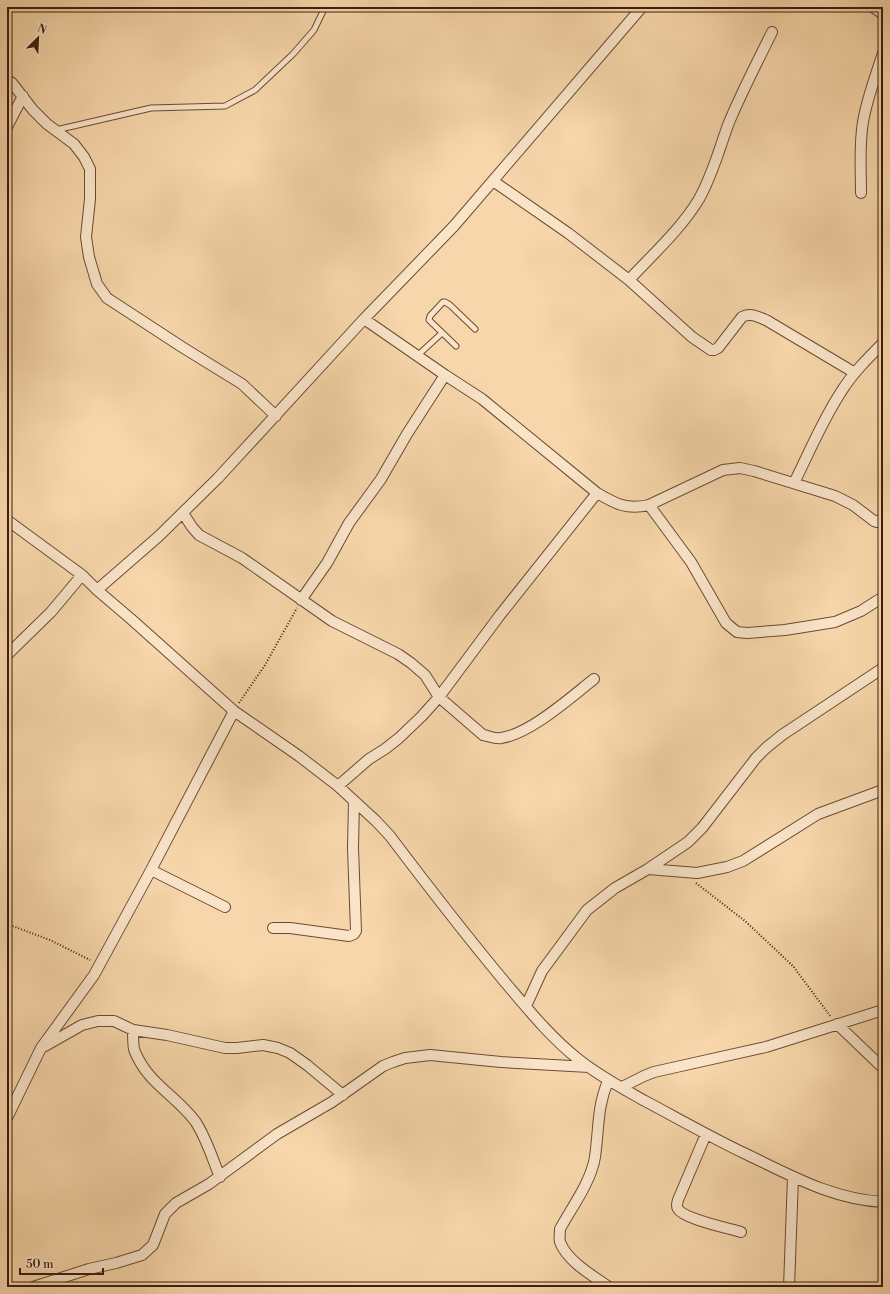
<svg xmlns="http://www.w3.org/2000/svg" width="890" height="1294" viewBox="0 0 890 1294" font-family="'Libre Bodoni',serif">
  <rect width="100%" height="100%" fill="#f6d6aa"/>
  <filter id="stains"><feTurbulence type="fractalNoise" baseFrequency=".005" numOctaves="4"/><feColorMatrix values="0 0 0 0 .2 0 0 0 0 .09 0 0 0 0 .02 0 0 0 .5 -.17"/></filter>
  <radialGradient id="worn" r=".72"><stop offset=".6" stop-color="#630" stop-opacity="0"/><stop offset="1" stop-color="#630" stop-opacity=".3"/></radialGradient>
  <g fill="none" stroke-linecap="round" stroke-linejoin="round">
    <g stroke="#6d4a36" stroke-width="7">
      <path id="service" d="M56,130L151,108L225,106L255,90L293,54L314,30L325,7
        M456,346L429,320L430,316L443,302H445L450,305L475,329
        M417,356L442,333"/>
    </g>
    <g stroke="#6d4a36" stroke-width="12">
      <path id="minor" d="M642,7L454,226L364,319L218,478L159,536L97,590L131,619L234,711L299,756L338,786L376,821L390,836C427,885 465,934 504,981C527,1008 550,1037 578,1059C599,1076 622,1088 645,1101C679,1119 712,1138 746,1154C792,1176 832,1199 883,1202
        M873,7L883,14
        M7,80L12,83L33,110L47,124L74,144L84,157L90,169V199L86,237L89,257L97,284L107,298L182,347L242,384L276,416
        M7,127L23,96
        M493,181L568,233L629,280L692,337L711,350H714L718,348L742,317C750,312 758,317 766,320L855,373
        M861,193C861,170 859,145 863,122C867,98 876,75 883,53
        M629,280C653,254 681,229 699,199C712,176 719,150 728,125C741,93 757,63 772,32
        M364,319L445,375L482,399L597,493C616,504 626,510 649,505L723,470L740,468L754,471L835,496L853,505L874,521L877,522L883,518
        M794,483C809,453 822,421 841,392C852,374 868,358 883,343
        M649,505L691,562L726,623L737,632L747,633L785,630L835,622L861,611L883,597
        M183,513L192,527L199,535L242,558L332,621L398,654L411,663L425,675L439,697L483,735C489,736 495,739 501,738C530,734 571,697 594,679
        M7,520L82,575L97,590
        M301,600L327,563L349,523L381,479L407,434L445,375
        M7,655L51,612L82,575
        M338,786L369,759L385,749L399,738L422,716L439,697L500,615L597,493
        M648,869L697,873L727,867L743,861L818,814L883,790
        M151,870L225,907
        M273,928H290L349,936L354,934L356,931L353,848L354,801
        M526,1006L542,971L587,910L615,888L648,869L688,842L702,828L756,758L766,748L782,735L883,668
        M837,1024L883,1068
        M133,1030C133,1036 133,1043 134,1049C135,1053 137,1056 139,1060C152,1085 178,1098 195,1121C206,1137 212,1158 220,1177
        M45,1046L82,1025L98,1021H114L133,1030L167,1035L225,1048H237L263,1045L278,1048L290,1053L307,1065L343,1095
        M608,1081C597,1107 599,1129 595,1157C591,1182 572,1207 560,1229C560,1234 559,1238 560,1242C567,1261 593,1276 609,1287
        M622,1087L644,1076L654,1072L766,1047L883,1010
        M7,1118L41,1048L94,975L151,870L234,711
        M706,1134L678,1200C677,1204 676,1206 678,1209C684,1219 728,1228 741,1232
        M33,1287L89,1269L116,1263L142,1255L153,1245L165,1214L176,1203L209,1184L277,1134L332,1102L383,1066L393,1062L405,1058L430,1055L501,1062L589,1067
        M789,1287L793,1177"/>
    </g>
    <path stroke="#3f1c0f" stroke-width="2" stroke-dasharray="1 2" stroke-linecap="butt" d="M239,703L265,665L297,608
      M696,883L745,921L793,966L831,1017
      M7,924L50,940L90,960"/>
    <use href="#service" stroke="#f9e4c8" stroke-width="5"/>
    <use href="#minor" stroke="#f9e4c8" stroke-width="10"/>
  </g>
  <rect width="890" height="1294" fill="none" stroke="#f6d6aa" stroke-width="24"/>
  <rect x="8" y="8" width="874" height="1278" fill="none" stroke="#3f1c0f" stroke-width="2"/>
  <rect x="12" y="12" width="866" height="1270" fill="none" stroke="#3f1c0f"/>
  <g transform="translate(38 38) rotate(24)" stroke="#f9e4c8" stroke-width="3" paint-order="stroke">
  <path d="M0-3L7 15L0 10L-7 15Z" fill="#3f1c0f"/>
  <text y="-6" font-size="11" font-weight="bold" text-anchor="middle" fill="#3f1c0f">N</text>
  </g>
  <path d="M20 1268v6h83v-6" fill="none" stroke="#3f1c0f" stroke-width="2"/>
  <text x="26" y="1268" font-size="12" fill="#3f1c0f" stroke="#f9e4c8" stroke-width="3" paint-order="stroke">50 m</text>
  <rect width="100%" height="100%" filter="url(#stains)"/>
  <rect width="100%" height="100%" fill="url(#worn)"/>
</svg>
